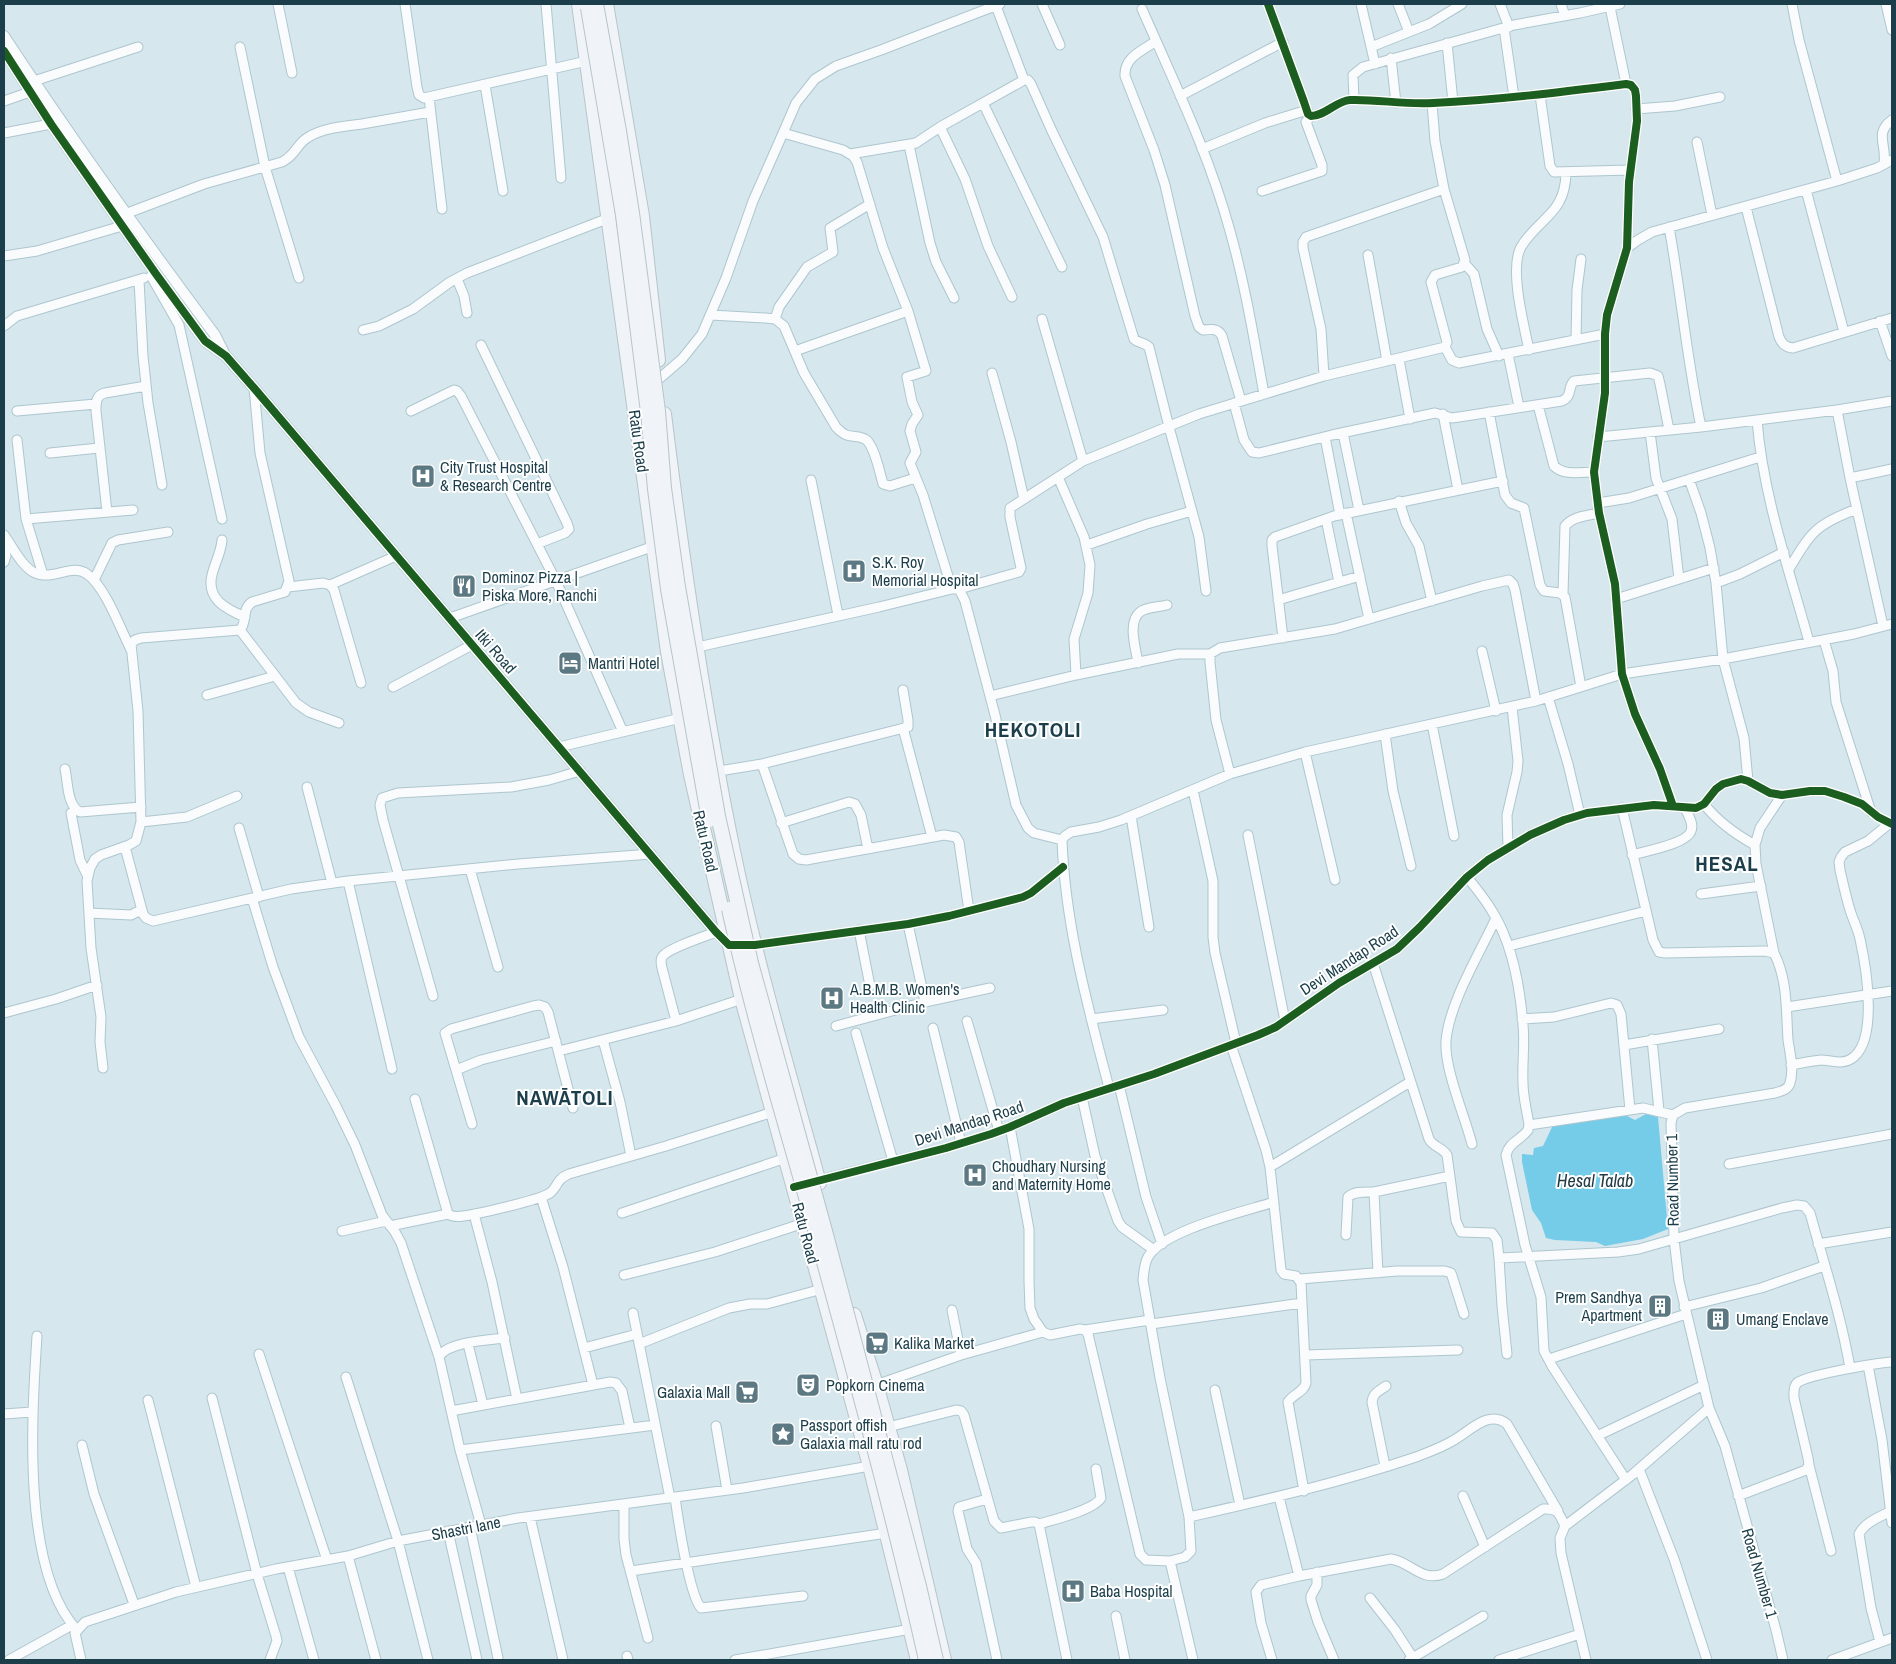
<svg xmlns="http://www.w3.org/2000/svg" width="1896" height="1664" viewBox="0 0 1896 1664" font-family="'Archivo Narrow',sans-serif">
  <rect width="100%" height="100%" fill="#d6e7ed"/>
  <path fill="#75cce8" d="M1623,1114L1635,1120L1646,1114L1658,1117L1668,1229L1643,1239L1605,1246L1596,1242L1555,1240L1546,1238L1541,1223L1532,1210L1522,1162V1154L1533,1155L1534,1148L1543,1146L1554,1123Z"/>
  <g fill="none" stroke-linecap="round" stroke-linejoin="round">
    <g stroke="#aec6cf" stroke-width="11">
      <path id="minor" d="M278,4L292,73
        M405,4L417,87L419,95L424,98L587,61
        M546,4L561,178
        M1042,4L1060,45
        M1268,4L1304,102L1308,114L1311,116C1325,116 1336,101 1350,100C1377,99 1405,105 1433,103C1498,100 1562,92 1626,84L1631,85L1635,90L1636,96L1637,121L1629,182L1627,248L1607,315L1605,334V393L1594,472L1599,513L1615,584L1622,674L1635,714L1660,769L1673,806
        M1361,4L1375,64
        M1398,4L1409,32
        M1500,4L1509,27
        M1561,4L1565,16
        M1792,4L1799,40L1837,181
        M1886,4L1892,30
        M996,6L1024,80
        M1610,7L1626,84
        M1142,9C1174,82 1209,154 1230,231C1245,284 1254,339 1264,394
        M1504,28L1514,97
        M1156,41C1142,51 1124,57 1125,76L1154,150L1165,185L1195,316L1199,327L1203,330C1211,329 1218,328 1222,336L1241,401
        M1447,43L1453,102
        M240,47L265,167L299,278
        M1371,47L1429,24L1462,4
        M1391,58L1396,103
        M34,81L138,47
        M485,85L503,191
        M1540,95L1550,166L1554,172L1630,170
        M1180,96L1283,42
        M429,97L442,209
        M1354,100L1353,75L1363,67L1514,25L1580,13L1620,4
        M4,101L30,92
        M983,103L1062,267
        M1636,109L1675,106L1720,97
        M940,127L965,179L988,246L1012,297
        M4,133L51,124
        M783,133L843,150L853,156L857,162L883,248L908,311L926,371L907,377L912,402L918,415L912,424L910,431L916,452L910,463L923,495L952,589
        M1697,142L1712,215
        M909,145L930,243L936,262L954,298
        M1202,149L1265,123L1307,110
        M850,154L916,143L940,127L1024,80H1028L1031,84L1051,129L1103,237L1134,339C1138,343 1144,342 1149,347L1169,427L1199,537L1206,591
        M1884,163C1887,145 1874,133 1892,120
        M1806,190L1844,332
        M1262,191L1322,171V165L1306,122L1311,116
        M1746,207L1779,337C1782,344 1785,347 1793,348L1892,318
        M125,214L204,184L282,162C296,155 296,145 307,138C322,128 345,126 362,124C385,120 408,116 430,112
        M1669,227C1681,293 1687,361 1701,427
        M1627,248L1638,240L1652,232L1837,181L1877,168L1892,160
        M1368,255L1387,361
        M4,256L37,251L122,226
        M1465,264L1474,274L1487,329L1499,356
        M151,276L179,325L222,519
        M457,279L464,296L467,313
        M139,280L143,356L148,403L162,485
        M711,315L765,318L775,319L784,326L804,373L836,427C849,441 852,433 865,439C874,444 880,473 883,484L890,486L915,478
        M775,319L779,307L807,267L833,252L830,228L870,204
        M1042,319L1083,461
        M1880,321L1892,356
        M4,326L17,316L144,278
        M363,330L379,326L413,309L450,282L467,273L609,218
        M1576,340L1577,290L1581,259
        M481,345L567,523L569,529L565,533L537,544
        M1445,347L1452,360L1459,363L1605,334
        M1529,350C1524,325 1509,269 1521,247C1539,217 1565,215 1566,173
        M795,351L908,311
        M1508,354L1519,407
        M1399,359L1410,419
        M992,373L1011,442L1024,499
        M1324,376L1321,329L1303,248V242L1306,237L1444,189
        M660,378L682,359L702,334L726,278L753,201L783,133L796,103L815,79L836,66L881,50L1000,4
        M1234,403L1244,440L1252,452L1259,453L1332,435L1435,413L1452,418L1459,417L1562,401C1573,396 1567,388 1574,381L1650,373L1658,376L1660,384L1669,430
        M1538,405L1554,466C1564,476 1581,472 1594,472
        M1837,410L1892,401
        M17,411L96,404
        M411,411L454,390L457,391L461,396L556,581L623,732
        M1489,412L1505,495L1511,503L1524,508L1540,585L1544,591L1560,593L1565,597L1581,687
        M1443,414L1458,490
        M1757,420C1763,496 1789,569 1809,642
        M1650,432L1656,478L1672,519L1679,579
        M1343,433L1359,510
        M1325,437L1340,515
        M1598,437L1701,427L1837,410L1850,478
        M17,440L26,519L43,575
        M50,453L99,448
        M1058,477L1084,537L1090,565L1088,593L1074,639L1076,675
        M1689,479L1701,513L1710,548L1716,583L1723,659L1744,738L1748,781
        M811,480L838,615
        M1399,501L1406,523L1419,546L1432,601
        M1598,503L1629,498L1760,457
        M107,512L96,411C96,402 96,395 105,393L146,386
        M1346,513L1369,619
        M26,519L133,510
        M1326,519L1339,582
        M4,535C12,546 22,567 35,573C53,581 72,563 87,574C105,586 121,630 131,650
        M222,540C221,553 215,562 212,575C206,599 226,609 245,617
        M1087,545L1147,524L1192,511
        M4,546L6,556L4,562
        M1789,569C1811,532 1816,524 1857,509
        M94,580L112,543L118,540L168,532
        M1716,583L1740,574L1784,552
        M330,585L396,556
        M288,587L323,583L330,585L334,590L361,683
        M959,589L1019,572L1021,568L1010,517V508L1083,461L1199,414L1324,376L1445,347L1447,342L1431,282L1435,275L1462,267L1465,260L1444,189L1435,141L1432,103
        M1563,594L1565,526C1573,516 1587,516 1599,513
        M1616,599L1714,568
        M1278,600L1360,576
        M450,618L657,545
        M1883,626L1850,478L1892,469
        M240,630L296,703L309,712L339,723
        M1283,638L1272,546V540L1275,537L1334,516L1503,481
        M1824,640L1833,671L1836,702L1871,812
        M693,648L879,607L952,589H959L965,601L995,715L1016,805L1028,828L1034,833L1062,840
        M1482,651L1496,711
        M1138,663C1136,649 1127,622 1140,612C1146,607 1159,607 1167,605
        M393,687L472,645
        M207,695L275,676
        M990,696L1076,675L1178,654H1210
        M1548,697L1568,764L1580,815
        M1432,724L1454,836
        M903,728L932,837
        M1385,734L1393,791L1411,866
        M559,747L681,718
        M1305,752L1335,880
        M762,764L908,727V720L903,690
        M65,769C68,782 67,806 80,812L141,807
        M713,772L762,764L793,854L799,859L806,860L944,835L956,837L959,842L969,911
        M1230,774L1216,720L1210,662V654L1220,648L1335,629L1482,586L1509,580L1513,584L1515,590L1536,701
        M307,787L332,883
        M1193,790L1213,881V937L1215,953L1236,1043
        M1704,804C1718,822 1735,834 1755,845
        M1622,808L1653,940L1659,952L1665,953L1765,951L1774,953C1788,980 1786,1012 1788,1040C1790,1053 1794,1070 1790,1083C1788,1090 1781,1091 1775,1093L1685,1108L1673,1115L1671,1123L1674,1239L1679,1281L1709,1408L1725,1446L1776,1630L1783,1660
        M71,813L80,860L88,877
        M1131,816L1149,927
        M141,822L187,817L237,796
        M781,823L849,802L855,804L861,815L868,849
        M239,828L259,897
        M1248,835L1285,1021
        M125,847L143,914L146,918L153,921L291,889L348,881L518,864L651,854
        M1508,847L1507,815L1517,772L1518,761L1512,707
        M1632,855C1645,851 1687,844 1691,831C1694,823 1688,815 1685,808
        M470,869L498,967
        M1467,877C1476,888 1485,899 1492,911C1513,944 1520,987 1523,1025C1525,1044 1522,1064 1523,1083C1523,1097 1527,1111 1529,1125L1528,1130C1521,1140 1509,1142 1506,1155L1525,1245L1541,1297L1544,1351L1552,1366L1626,1480
        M348,881L392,1069
        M1701,894L1761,886
        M252,898L273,967L299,1037L336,1106L355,1145L382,1215L395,1232L401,1243L439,1357
        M89,913L131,915L139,911L143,914
        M859,930L870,986
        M755,945L908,924L949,916L1023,897L1031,893L1063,867
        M1509,946L1646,911
        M1774,953L1756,864L1755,845L1760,828L1782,795
        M1373,963L1429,1139C1433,1147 1442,1147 1447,1155L1456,1221L1461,1232L1492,1233L1497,1240L1499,1258L1618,1252L1639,1249L1782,1208L1797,1205L1804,1206L1810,1213C1824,1264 1841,1315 1850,1368
        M433,996L383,820L380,805L382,798L398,793L511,787L549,780L580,771
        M925,1002L990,988
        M1787,1007L1892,991
        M4,1013L56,999L97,985
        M1091,1019L1163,1010
        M1522,1019L1554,1017L1611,1003L1617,1005L1621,1014L1630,1110
        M676,1021L662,968C661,964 660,959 663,956C669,948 706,936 716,932
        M967,1021L999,1131
        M836,1026L925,1002L908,924
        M933,1028L961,1143
        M856,1033L893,1161
        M1652,1039L1659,1111
        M603,1040L620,1102L631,1156
        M1231,1045L1266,1150L1270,1167L1281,1270L1284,1274L1296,1276L1301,1283L1306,1383C1304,1392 1293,1394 1288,1402L1304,1491
        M1624,1045L1719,1029
        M559,1051L676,1021L742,999
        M1791,1065C1801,1063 1811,1061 1821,1060C1831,1060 1841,1065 1851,1059C1879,1042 1866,966 1860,939C1858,929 1853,920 1850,910C1846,897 1843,883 1840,870L1839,862L1841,857L1845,852L1868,841L1890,823
        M103,1068L100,1042L101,1017L91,948L87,881L90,868L95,859L101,855L129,845L136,841L141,822L138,711L131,644L135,640L141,638L240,630C248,621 241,610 252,602L285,592L289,581L260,453L254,388
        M456,1070L481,1060L556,1041
        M1119,1085L1146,1197L1162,1244
        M1109,1088C1088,1007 1065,925 1062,840L1065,836L1071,832L1099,827L1121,820L1230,774L1305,752L1536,701L1622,674L1723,659L1854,634L1892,624
        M1082,1097L1095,1156L1118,1221L1122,1227L1154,1250
        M415,1099L448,1214C453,1217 458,1217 463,1216C478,1214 540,1200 550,1193C559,1186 555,1180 569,1174L666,1146L773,1112
        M472,1124L445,1033L451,1029L533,1006L539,1005L545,1007L548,1012L573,1108
        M1529,1125L1643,1108L1673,1115
        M1010,1127L1029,1229V1281L1030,1308L1034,1319L1043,1332L1050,1335L1080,1329L1085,1330L1088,1334L1140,1554L1146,1560L1170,1561
        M1472,1144C1465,1117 1444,1068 1446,1041C1449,1003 1480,953 1496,918
        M1729,1164L1892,1134
        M1270,1167L1410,1082
        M815,1181L946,1148L991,1134L1010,1127L1064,1103L1154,1074L1258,1035L1276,1027L1339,983L1397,949L1420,927L1467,877L1488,860L1530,835L1564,820L1587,813L1654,805L1696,808L1704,804L1716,789L1723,784L1741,779L1748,781L1770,793L1782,795L1810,791H1825L1844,797L1862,804L1878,817L1892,824
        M541,1197L563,1267L593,1385
        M622,1213L786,1158
        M474,1214L492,1282L517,1399
        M390,1226L448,1214
        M342,1231L386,1221
        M1346,1235L1348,1197C1354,1191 1365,1192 1374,1192
        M1818,1244L1892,1232
        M1499,1258L1502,1306L1507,1354
        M1378,1273L1374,1192L1450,1176
        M624,1275L715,1252L804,1223
        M1300,1279L1397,1271H1445L1451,1273L1453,1279L1464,1314
        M1684,1307L1761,1288L1824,1266
        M633,1313L670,1498
        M1151,1324L1302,1303
        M1085,1330L1150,1320
        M37,1336C32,1414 21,1570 77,1630
        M468,1344L483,1405
        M639,1344L729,1308L750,1304H767L822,1289
        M584,1348L637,1334
        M259,1354L327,1560
        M961,1355L1043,1332
        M1305,1355L1458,1350
        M1549,1359L1686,1314
        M1868,1365L1882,1440L1892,1523
        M346,1377L398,1541L428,1660
        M876,1385L961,1355L952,1310
        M1215,1390L1240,1505
        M212,1398L257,1574L276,1636L277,1641L270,1660
        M148,1400L196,1587
        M451,1411L610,1382L616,1383L622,1391L630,1428
        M4,1414L32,1412
        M716,1426L727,1490
        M888,1427L956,1410L961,1411L964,1415L994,1521L1001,1528L1031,1522H1035L1039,1524L1067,1660
        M1597,1436L1704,1385
        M82,1445L94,1494L134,1604
        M460,1450L655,1425
        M1809,1465L1831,1551
        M1385,1466L1372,1402C1373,1393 1379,1391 1386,1386
        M1639,1469L1674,1559L1707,1660
        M1463,1496L1485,1547
        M1738,1496L1806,1470L1809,1465L1808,1458L1794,1398C1794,1393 1793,1387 1797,1383C1806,1375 1877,1363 1892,1362
        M675,1497C678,1519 689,1594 701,1608L803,1596
        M1279,1497L1299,1576
        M987,1499L959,1507L958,1511L967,1549L976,1563L997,1660
        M624,1504V1539L626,1555L648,1638
        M530,1517L563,1660
        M1189,1517C1265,1500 1342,1482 1416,1457C1429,1452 1443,1447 1454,1440C1470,1431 1489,1409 1507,1424L1558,1511
        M1039,1524C1053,1520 1094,1510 1101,1498L1096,1469
        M481,1525L460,1450L439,1357C447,1342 488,1340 505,1338
        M470,1527L498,1658
        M448,1531L477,1660
        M348,1556L376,1660
        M288,1567L314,1660
        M631,1571L887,1533
        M1317,1572V1585L1311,1596V1600L1318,1622L1334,1660
        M1370,1598L1395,1630L1413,1658
        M1116,1616L1125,1660
        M1880,1642L1871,1608L1859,1534C1865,1522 1880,1517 1891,1511
        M627,1656L628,1660
        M9,1660L72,1625
        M81,1660L75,1633L85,1622L176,1592L276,1569L348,1556L398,1541L518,1518L743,1488L870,1466
        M735,1660L911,1629
        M1193,1660L1170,1561L1185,1557L1191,1551L1189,1517L1160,1378L1143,1280C1144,1272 1144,1264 1148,1257C1163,1230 1243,1212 1274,1202
        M1272,1660L1261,1623L1256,1592L1261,1585L1299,1576L1391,1559C1411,1562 1421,1582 1443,1574L1543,1509C1559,1508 1559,1514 1565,1526
        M1409,1660L1483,1616
        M1499,1660L1580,1634
        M1586,1660L1561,1553L1560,1538L1565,1526L1632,1475L1709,1408
        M1832,1660L1892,1638"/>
    </g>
    <g stroke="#aec6cf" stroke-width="12">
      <path id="tertiary" d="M4,36C71,138 142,237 215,335L224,353
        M4,51L51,124L156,274L205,341L226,356L254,388L716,932L730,945"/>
    </g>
    <g stroke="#b6c5ca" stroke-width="16">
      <path id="primary" d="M579,4L668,652L691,775L742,999L870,1466L918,1660
        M606,4L642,216L658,360
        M664,414C682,560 703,706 733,851C756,963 789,1073 819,1183
        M854,1315L876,1385L900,1470L944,1660"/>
    </g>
    <use href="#minor" stroke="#f9fbfc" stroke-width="9"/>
    <use href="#tertiary" stroke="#f9fbfc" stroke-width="10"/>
    <use href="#primary" stroke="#f0f3f7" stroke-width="14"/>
    <g stroke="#b6c5ca" stroke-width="16" stroke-linecap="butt">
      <path id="primary-bridge" d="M596,4L619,131L632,213L658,411L664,488L678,587L718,816L751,963L825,1231L919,1586L936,1660
        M588,8L623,215L648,412L655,489L668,589L709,820
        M729,909C753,1018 786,1125 816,1233C855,1375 894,1517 926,1660"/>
    </g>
    <use href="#primary-bridge" stroke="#f0f3f7" stroke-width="14"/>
    <g stroke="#fff" stroke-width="11">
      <path id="cycleway" d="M1268,4L1304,102L1308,114L1311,116C1325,116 1336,101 1350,100C1377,99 1405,105 1433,103C1498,100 1562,92 1626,84L1631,85L1635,90L1636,96L1637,121L1629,182L1627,248L1607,315L1605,334V393L1594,472L1599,513L1615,584L1622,674L1635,714L1660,769L1673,806
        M4,51L51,124L156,274L205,341L226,356L254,388L716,932L729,945H755L908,924L949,916L1023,897L1031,893L1063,867
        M794,1187L946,1148L991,1134L1010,1127L1064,1103L1154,1074L1258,1035L1276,1027L1339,983L1397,949L1420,927L1467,877L1488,860L1530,835L1564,820L1587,813L1654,805L1696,808L1704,804L1716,789L1723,784L1741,779L1748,781L1770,793L1782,795L1810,791H1825L1844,797L1862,804L1878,817L1892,824"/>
    </g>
    <use href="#cycleway" stroke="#1b5e20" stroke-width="8"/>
  </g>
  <defs>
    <g id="hospital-square" transform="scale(1.25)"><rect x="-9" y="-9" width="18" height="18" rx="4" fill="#5c7983" stroke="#fff"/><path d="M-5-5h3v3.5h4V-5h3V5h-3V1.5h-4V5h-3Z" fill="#fff"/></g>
    <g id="restaurant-square" transform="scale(1.25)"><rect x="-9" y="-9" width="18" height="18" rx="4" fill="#5c7983" stroke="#fff"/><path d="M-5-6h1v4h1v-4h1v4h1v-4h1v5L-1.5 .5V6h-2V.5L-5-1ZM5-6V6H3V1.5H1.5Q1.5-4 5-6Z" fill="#fff"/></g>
    <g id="hotel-square" transform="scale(1.25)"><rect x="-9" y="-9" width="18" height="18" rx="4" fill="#5c7983" stroke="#fff"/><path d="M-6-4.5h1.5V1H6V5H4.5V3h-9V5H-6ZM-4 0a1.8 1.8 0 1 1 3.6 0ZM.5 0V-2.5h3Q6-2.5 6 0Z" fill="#fff"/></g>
    <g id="building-square" transform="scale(1.25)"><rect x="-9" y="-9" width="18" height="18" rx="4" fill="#5c7983" stroke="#fff"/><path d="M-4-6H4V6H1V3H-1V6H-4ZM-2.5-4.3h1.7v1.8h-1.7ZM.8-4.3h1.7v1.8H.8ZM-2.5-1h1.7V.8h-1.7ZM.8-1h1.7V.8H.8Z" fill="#fff"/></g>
    <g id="supermarket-square" transform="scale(1.25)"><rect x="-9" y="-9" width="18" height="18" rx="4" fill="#5c7983" stroke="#fff"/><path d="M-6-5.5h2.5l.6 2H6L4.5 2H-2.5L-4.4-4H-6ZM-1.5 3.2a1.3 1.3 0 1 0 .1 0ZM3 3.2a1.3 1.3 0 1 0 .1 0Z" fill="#fff"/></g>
    <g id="theatre-square" transform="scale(1.25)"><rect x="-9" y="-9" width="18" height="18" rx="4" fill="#5c7983" stroke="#fff"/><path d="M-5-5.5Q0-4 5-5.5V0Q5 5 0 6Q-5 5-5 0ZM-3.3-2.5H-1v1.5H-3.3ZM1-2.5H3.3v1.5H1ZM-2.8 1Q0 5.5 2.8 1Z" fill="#fff"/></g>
    <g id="sight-square" transform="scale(1.25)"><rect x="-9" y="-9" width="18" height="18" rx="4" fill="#5c7983" stroke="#fff"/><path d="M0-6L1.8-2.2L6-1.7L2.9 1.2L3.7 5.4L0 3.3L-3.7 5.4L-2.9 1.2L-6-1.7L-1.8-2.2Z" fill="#fff"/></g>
  </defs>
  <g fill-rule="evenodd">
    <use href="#hospital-square" x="423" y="476"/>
    <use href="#hospital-square" x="854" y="571"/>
    <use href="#restaurant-square" x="464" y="586"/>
    <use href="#hotel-square" x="570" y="663"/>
    <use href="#hospital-square" x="832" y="998"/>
    <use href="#hospital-square" x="975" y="1175"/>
    <use href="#building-square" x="1660" y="1306"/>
    <use href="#building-square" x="1718" y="1319"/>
    <use href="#supermarket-square" x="877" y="1343"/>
    <use href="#theatre-square" x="808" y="1385"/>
    <use href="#supermarket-square" x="747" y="1392"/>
    <use href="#sight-square" x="783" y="1434"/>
    <use href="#hospital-square" x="1073" y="1591"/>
  </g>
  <g text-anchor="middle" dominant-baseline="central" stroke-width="4" stroke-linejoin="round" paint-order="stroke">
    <g font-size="16" fill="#1b3e4a" stroke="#fff">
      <text transform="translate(639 441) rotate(82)">Ratu Road</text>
      <text transform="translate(496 651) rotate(49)">Itki Road</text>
      <text transform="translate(706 841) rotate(77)">Ratu Road</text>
      <text transform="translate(1349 960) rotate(-33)">Devi Mandap Road</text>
      <text transform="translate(969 1123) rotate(-18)">Devi Mandap Road</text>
      <text transform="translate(1672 1180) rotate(-91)">Road Number 1</text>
      <text transform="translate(806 1233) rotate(75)">Ratu Road</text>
      <text transform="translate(466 1528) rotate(-11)">Shastri lane</text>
      <text transform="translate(1760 1573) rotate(74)">Road Number 1</text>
    </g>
    <g font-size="16" fill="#1b3e4a" stroke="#fff" text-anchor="start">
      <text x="440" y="467">City Trust Hospital<tspan x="440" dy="18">&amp; Research Centre</tspan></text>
      <text x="872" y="562">S.K. Roy<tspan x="872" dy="18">Memorial Hospital</tspan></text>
      <text x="482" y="577">Dominoz Pizza |<tspan x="482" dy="18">Piska More, Ranchi</tspan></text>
      <text x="588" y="663">Mantri Hotel</text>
      <text x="850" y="989">A.B.M.B. Women's<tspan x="850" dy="18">Health Clinic</tspan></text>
      <text x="992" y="1166">Choudhary Nursing<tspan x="992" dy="18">and Maternity Home</tspan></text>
      <text x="1642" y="1297" text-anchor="end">Prem Sandhya<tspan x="1642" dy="18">Apartment</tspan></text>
      <text x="1736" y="1319">Umang Enclave</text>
      <text x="894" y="1343">Kalika Market</text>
      <text x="826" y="1385">Popkorn Cinema</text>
      <text x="730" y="1392" text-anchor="end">Galaxia Mall</text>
      <text x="800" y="1425">Passport offish<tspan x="800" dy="18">Galaxia mall ratu rod</tspan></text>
      <text x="1090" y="1591">Baba Hospital</text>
    </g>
    <g font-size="18" font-style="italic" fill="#223b44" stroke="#fff">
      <text x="1595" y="1180">Hesal Talab</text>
    </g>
    <g font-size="21" font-weight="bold" letter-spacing="1" fill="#1b3e4a" stroke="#fff">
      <text x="1033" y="729">HEKOTOLI</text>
      <text x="1727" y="863">HESAL</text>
      <text x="565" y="1097">NAWĀTOLI</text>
    </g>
  </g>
  <rect width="1896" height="1664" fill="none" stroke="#1b3e4a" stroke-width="10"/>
</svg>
